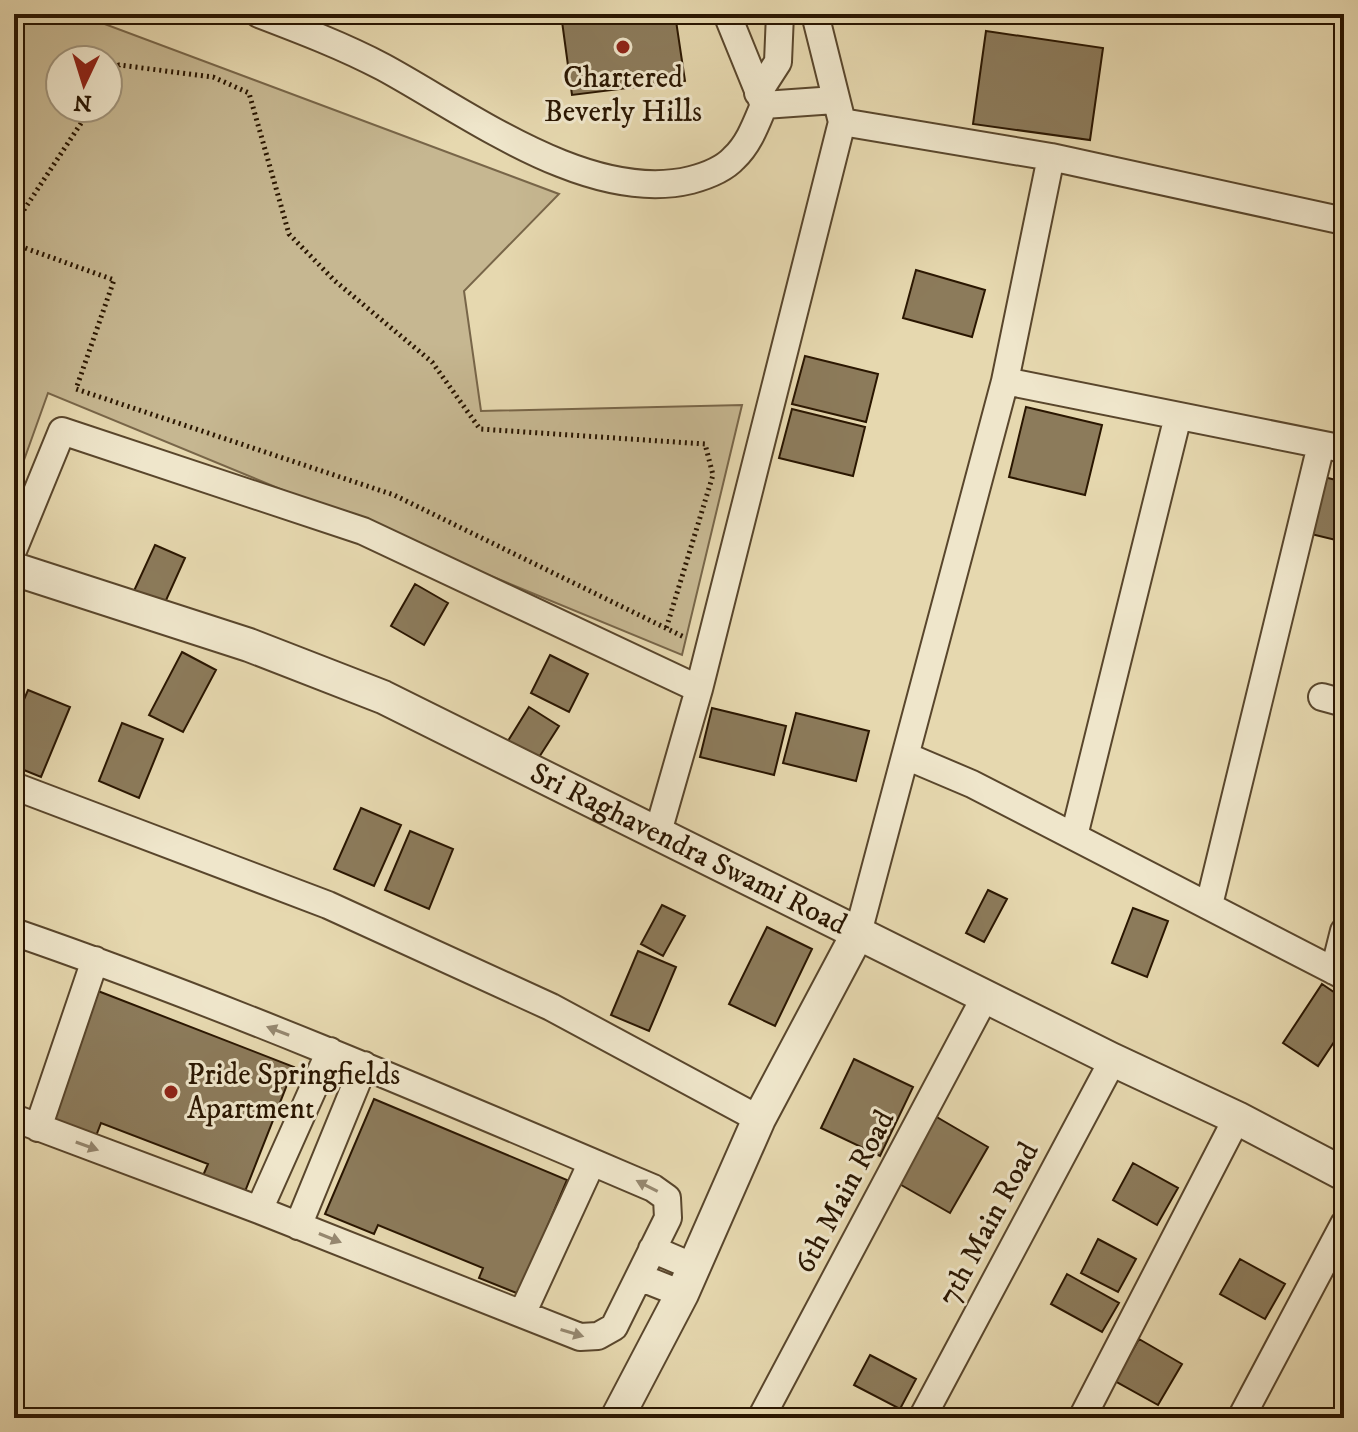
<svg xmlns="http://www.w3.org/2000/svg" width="1358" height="1432" viewBox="0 0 1358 1432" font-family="'IM FELL DW Pica',serif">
  <rect width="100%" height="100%" fill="#e6d8af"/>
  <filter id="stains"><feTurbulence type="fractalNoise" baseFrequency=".0025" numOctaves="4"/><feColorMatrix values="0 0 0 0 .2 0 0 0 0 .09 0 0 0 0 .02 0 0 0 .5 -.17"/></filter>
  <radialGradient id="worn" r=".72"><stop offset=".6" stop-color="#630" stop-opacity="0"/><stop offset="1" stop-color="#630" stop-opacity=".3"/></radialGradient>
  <path fill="#c6b791" stroke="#786649" stroke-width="2" fill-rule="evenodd" d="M14,14H78L559,194L464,291L481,411L742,405L682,655L48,393L14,488ZM60,60H108V108H60Z"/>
  <path fill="#8c7b5b" stroke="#2a1601" stroke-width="2" d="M561,14H675L685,81L572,95Z
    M986,31L1103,48L1090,140L973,124Z
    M916,270L985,290L972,337L903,318Z
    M805,356L878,374L866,422L792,404Z
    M1026,407L1102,425L1085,495L1009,477Z
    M792,409L865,427L853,476L779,458Z
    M1320,476L1344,482V542L1307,533Z
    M155,545L185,558L163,607L133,593Z
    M415,584L448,603L424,645L391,626Z
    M182,652L216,670L183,732L149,715Z
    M550,655L588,674L569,712L531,693Z
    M28,690L70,707L41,777L14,766V723Z
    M529,707L559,726L536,762L506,744Z
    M712,708L786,726L774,775L700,757Z
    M796,713L869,731L856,781L783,763Z
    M122,723L163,739L139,798L99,781Z
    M361,808L401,825L374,886L334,869Z
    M410,831L453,849L429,909L385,890Z
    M988,890L1007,899L984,942L966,933Z
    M662,905L685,916L663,956L641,944Z
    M1133,908L1168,921L1147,977L1112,963Z
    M767,927L812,949L775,1026L729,1004Z
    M638,951L676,967L649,1031L611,1015Z
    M1322,984L1344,999V1027L1318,1066L1283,1043Z
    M98,991L294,1067L244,1194L202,1178L208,1164L101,1123L96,1136L48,1118Z
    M854,1059L913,1087L880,1156L821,1128Z
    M374,1099L567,1180L519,1294L479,1278L483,1268L378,1225L374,1234L325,1214Z
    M935,1116L988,1147L950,1213L896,1182Z
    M1133,1163L1178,1188L1157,1225L1113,1200Z
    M1098,1239L1136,1259L1118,1292L1081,1273Z
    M1240,1259L1285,1284L1265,1319L1220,1294Z
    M1067,1274L1119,1303L1102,1332L1051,1304Z
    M1139,1339L1182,1364L1158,1405L1115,1381Z
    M870,1355L916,1379L900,1409L854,1385Z"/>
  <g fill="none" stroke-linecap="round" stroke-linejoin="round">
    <g stroke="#59462c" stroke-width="30">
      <path id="minor" d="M259,14C301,30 343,46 383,67C468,113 589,205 691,180C706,176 724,169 734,158C749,144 756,124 764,105L727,14
        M815,14L842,122L1051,157L1344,221
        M758,93L778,62L780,14
        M764,105L835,100
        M1005,381L1344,449
        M14,548L62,431L363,531L699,689
        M1322,697L1344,703
        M906,756L972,784L1344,976
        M14,786L328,905L551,1007L759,1119
        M658,832L699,689L842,122
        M1074,836L1178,416
        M1209,905L1321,445
        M14,932C231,1007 442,1098 653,1188L667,1198L668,1218L614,1327L598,1336L580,1337L259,1210L14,1118
        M858,933L1005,381L1051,157
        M1334,971L1344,931
        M38,1128L95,960
        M259,1210L330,1051
        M298,1226L364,1065
        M652,1249L694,1267
        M639,1277L682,1294
        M522,1314L592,1162
        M761,1418L986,995
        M922,1418L1113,1060
        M1082,1418L1237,1118
        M1241,1418L1344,1224"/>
    </g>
    <g stroke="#59462c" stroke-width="36">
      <g id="tertiary">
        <path id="s1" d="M14,569L249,645L383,697L1113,1060L1237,1118L1344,1174"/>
        <path d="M617,1418L682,1294L759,1119L858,933"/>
      </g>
    </g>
    <path stroke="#2a1601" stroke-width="5" stroke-dasharray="2 4" stroke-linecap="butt" d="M108,81L119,65L213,77L249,93L289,234L335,281L432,362L480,429L705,444L713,475L666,629
      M14,225L91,108
      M14,244L114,280L76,389L394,495L686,638"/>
    <use href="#minor" stroke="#efe6cb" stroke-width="26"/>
    <use href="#tertiary" stroke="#efe6cb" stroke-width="32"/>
  </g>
  <defs><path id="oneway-solid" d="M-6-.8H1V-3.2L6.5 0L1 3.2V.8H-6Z" transform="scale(2)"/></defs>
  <g fill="#968870">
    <use href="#oneway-solid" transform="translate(278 1031) rotate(-159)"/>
    <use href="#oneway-solid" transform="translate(87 1146) rotate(20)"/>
    <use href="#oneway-solid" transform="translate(647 1186) rotate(-153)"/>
    <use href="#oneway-solid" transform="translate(330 1238) rotate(22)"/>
    <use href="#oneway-solid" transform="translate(572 1333) rotate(17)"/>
  </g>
  <g fill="#8f2418" stroke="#efe6cb" stroke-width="3">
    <circle cx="623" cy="47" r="8"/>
    <circle cx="171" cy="1092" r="8"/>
  </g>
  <g text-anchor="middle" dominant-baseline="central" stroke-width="6" stroke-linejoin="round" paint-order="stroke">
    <g font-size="30" fill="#2a1601" stroke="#efe6cb">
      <text x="623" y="78">Chartered<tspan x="623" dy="34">Beverly Hills</tspan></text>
      <text x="187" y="1075" text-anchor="start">Pride Springfields<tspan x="187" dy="34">Apartment</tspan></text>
    </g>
    <g font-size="30" fill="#2a1601" stroke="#efe6cb">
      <text stroke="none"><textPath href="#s1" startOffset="732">Sri Raghavendra Swami Road</textPath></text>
      <text transform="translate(845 1192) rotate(-62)">6th Main Road</text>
      <text transform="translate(989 1224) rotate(-62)">7th Main Road</text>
    </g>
  </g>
  <rect width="1358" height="1432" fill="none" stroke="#e6d8af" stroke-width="48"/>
  <rect x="16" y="16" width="1326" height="1400" fill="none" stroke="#2a1601" stroke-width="4"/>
  <rect x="24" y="24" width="1310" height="1384" fill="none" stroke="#2a1601" stroke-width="2"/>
  <g transform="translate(84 84) rotate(184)"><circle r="38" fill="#efe6cb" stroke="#a0937a" stroke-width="2"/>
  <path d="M0-6L14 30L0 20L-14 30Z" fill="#8f2418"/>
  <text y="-12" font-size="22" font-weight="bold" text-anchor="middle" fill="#2a1601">N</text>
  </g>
  <rect width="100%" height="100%" filter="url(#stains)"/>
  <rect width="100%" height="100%" fill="url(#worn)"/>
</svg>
